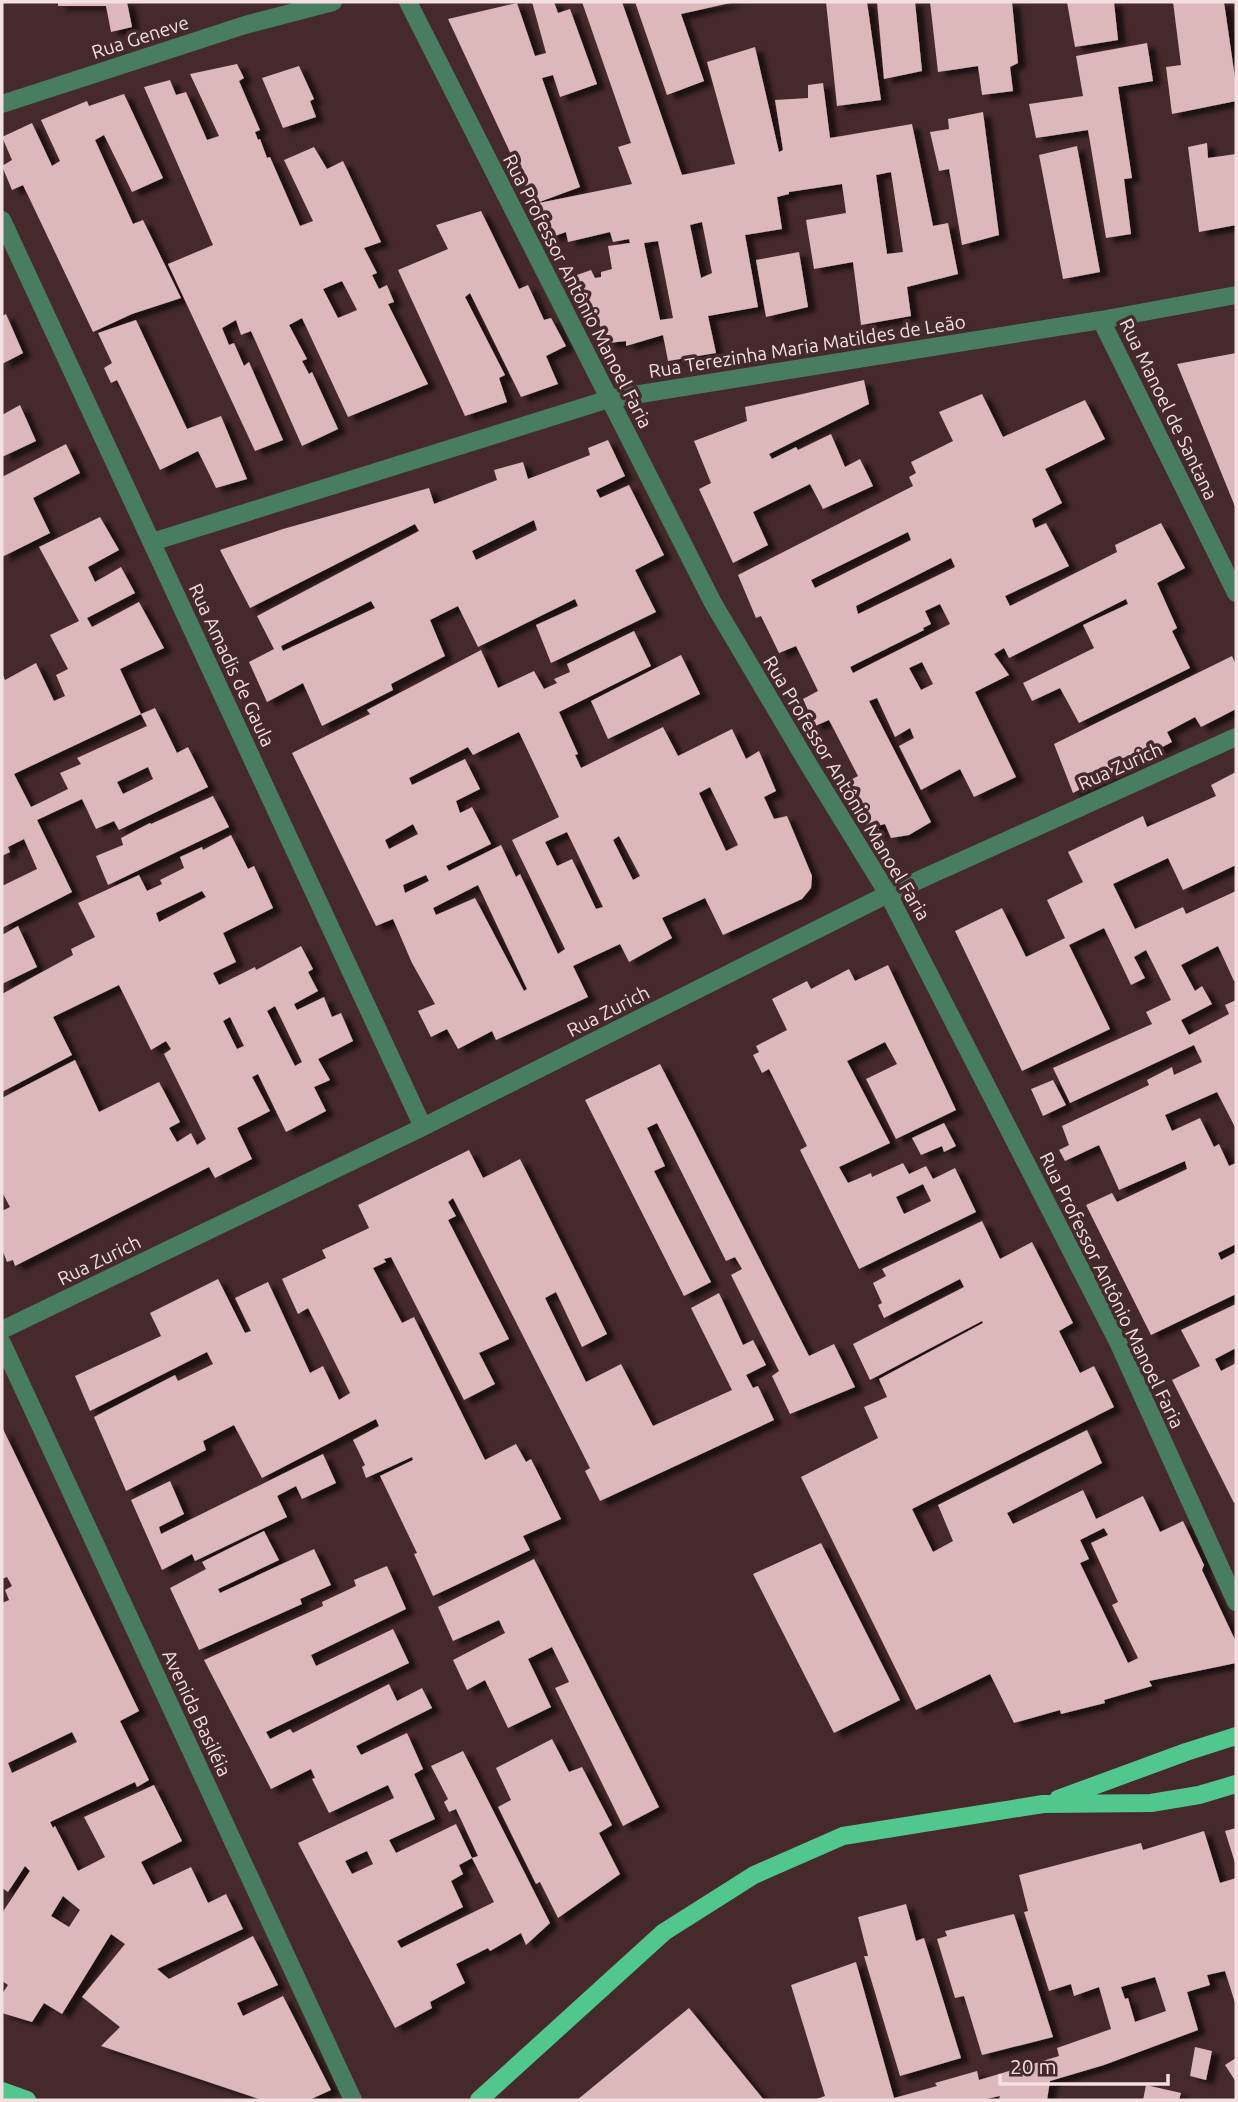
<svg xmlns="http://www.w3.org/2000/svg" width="1238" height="2102" viewBox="0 0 1238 2102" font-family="Ubuntu,sans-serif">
  <defs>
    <filter id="shadow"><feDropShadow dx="8" dy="4.5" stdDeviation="2" flood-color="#0009"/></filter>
  </defs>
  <rect width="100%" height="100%" fill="#45292b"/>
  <path fill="#dcb8ba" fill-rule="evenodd" filter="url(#shadow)" d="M58,2H127L132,27L111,32L106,6H58Z
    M532,2H554L558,13L570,9L597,84L560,97L553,75L542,78L580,187L534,204L632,184L618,147L631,143L582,2H622L682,175L735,164L707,62L755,47L779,152L783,150L775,100L808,98V85L823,83L830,138L912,124L933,226L948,223L958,274L907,287L911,316L861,325L853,262L814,269L806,220L846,213L842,184L789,192V194L777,197L782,229L745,235L758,307L708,316L716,353L668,361L663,335L626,346V341L609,343L574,276L591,270L595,278L601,277V272L612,269L608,246L630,243L629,239L613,242L610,232L568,242L566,232L552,237L534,204L448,19L517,3L535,56L546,53ZM891,172L903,252L887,254L876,175ZM702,222L712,273L701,278L690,225ZM658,241L673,318L660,320L644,243Z
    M635,2H735L681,14L704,81L667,95Z
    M826,2H867L881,100L837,106Z
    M877,2H915L922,71L884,79Z
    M930,2H1012L1018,63L1010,67L1013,91L982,95L978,66L938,72Z
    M1067,2H1114L1118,40L1075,47Z
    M1173,2H1224L1236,85V101L1172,114L1166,67L1181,65Z
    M1147,43L1153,81L1118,87L1132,178L1124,179L1131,234L1106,238L1088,130L1036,138L1029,104L1083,96L1076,56Z
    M237,64L244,78L239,81L260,130L255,132L258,140L260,139L267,158L270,157L300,226L313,221L284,160L314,147L327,169L343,161L381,242L364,248L377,273L372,275L379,289L387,285L394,302L388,304L428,384L348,417L302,318L289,325L307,359L302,361L309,374L312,372L338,429L302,446L251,331L241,335L236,320L222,328L229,345L234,343L244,366L249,362L283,440L255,451L168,264L213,245L144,87L170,80L176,95L186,92L207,140L219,136L190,74ZM342,281L357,310L338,318L323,289Z
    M299,66L314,99L310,101L316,117L283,128L262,78Z
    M124,94L163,178L132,192L104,135L95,140L133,224L143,220L181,298L132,314L93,332L23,185L12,190L2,166L12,160L2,137L32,123L52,166L60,161L41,120L87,101L89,106Z
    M983,112L999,235L962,245L949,169L939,171L930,132L949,129L948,119Z
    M1207,143L1208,158L1236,154V225L1199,232L1188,147Z
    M1077,146L1100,272L1063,279L1039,155Z
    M481,211L519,289L528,285L544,320L551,318L566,346L546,356L558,384L521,397L470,293L465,297L505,375L499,378L507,402L465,416L398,270L448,249L436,225Z
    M799,252L808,307L766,317L756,260Z
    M6,314L23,353L2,364V316Z
    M136,320L187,429L221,416L247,479L216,488L198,451L160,470L117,380L111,383L104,368L112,363L98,333Z
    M1236,353V509L1177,364Z
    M864,380L869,404L769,454L772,459L796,447L798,450L831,434L845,467L860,459L873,486L823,509L810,484L753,512L768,545L733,563L699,489L711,483L694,441L747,421L745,407Z
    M982,394L1003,437L1085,400L1105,439L1045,469L1062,503L1032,519L1035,528L1046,523L1069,566L1005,596L1010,606L1117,552L1115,545L1161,523L1185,568L1157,583L1177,628L1172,631L1190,668L1079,723L1060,688L1032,701L1023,683L1094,648L1083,625L1128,604L1126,599L1009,658L1004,648L994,654L1009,675L975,692L1016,777L974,797L960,769L921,790L899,746L914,738L910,728L895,737L877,698L869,701L931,822L909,835L891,838L885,824L877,826L882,835L869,829L845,783L858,776L829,720L815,726L803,699L818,691L796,646L779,653L761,616L756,618L738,575L913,486L909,477L916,473L911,462L953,441L939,412ZM908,532L911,540L815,588L811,580ZM951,558L955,567L858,614L856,606ZM940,604L950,624L853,673L850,667L924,630L923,628L931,624L925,611ZM922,662L933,684L921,690L909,668Z
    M20,405L36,441L2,457V415Z
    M608,440L625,476L596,490L600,498L629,485L664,555L635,570L656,612L551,663L536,625L578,606L575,599L478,647L458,606L430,620L445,656L391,684L393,690L322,726L303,683L267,702L249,662L274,649L257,616L419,531L415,524L250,608L220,550L283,529L429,488L434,504L497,480L494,470L523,462L528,479L590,455L588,448ZM534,520L537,530L476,560L472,551ZM371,601L375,608L283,651L281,646Z
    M66,444L80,473L33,498L50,533L2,557V477Z
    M100,517L119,550L88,567L95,582L121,567L135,593L87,618L92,627L139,602L164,648L120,669L141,714L14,774L31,807L68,789L60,773L81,764L77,758L147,726L141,714L155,708L177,753L188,747L208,787L119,830L114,821L96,829L82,799L37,820L72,892L2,928V886L37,869L24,839L8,847L10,852L2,856V673L5,680L36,663L54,701L65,696L56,675L68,669L50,635L79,621L39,547ZM148,767L153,779L123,794L117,782Z
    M634,631L651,666L559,712L578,754L575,755L581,768L663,727L678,756L732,729L746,759L759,751L776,791L764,797L774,819L787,816L812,876L811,888L802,899L723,935L705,898L662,918L672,938L629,962L620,944L573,966L588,997L496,1040L492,1031L458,1049L447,1029L431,1037L418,1011L435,1004L412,963L393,919L376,926L292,753L370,714L367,710L481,650L498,688L534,671L544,689L557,683L554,679L570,672L567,664ZM519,732L559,817L512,840L565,949L558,954L520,874L516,877L501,845L449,871L446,866L491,844L472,807L460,813L456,801L480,789L465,759L412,785L409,778L468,747L473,755ZM710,787L738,845L726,851L699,793ZM413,824L418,834L389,849L385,840ZM567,832L603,907L596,909L572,859L557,866L545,842ZM619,836L640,876L633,880L613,840ZM426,875L429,881L405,893L403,885ZM478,885L527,989L524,991L475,898L436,915L433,908Z
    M681,655L700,694L608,739L591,701Z
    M1232,656L1236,665V709L1201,727L1195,717L1167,732L1172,742L1073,793L1054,744Z
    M1236,772V865L1183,890L1168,858L1113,884L1135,929L1183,907L1186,914L1236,891V980L1234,981L1218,946L1181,965L1195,991L1202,986L1212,1004L1181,1020L1189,1035L1229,1014L1225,1005L1236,1000V1129L1217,1092L1165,1115L1172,1131L1200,1118L1214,1147L1219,1144L1229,1166L1236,1163V1244L1218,1253L1221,1260L1236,1252V1294L1151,1335L1086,1205L1112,1193L1117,1202L1187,1169L1185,1161L1119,1190L1099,1145L1065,1161L1059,1150L1069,1145L1062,1126L1149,1085L1147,1080L1172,1067L1174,1075L1202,1062L1194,1045L1070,1103L1053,1068L1152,1024L1146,1012L1171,1000L1146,950L1134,957L1145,978L1131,985L1104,928L1069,945L1110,1029L1022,1071L955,931L1002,908L1026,957L1065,938L1047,900L1083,882L1068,852L1143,816L1147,827L1216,796L1211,785Z
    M213,796L229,827L108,885L96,856L123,845L121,838L150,823L151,824Z
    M231,835L248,869L254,866L273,908L223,933L236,962L213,973L219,985L255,967L256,970L301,946L313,969L308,972L318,991L294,1004L297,1010L324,997L332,1017L341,1013L353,1041L318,1059L330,1080L314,1087L326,1111L286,1132L258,1074L252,1077L270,1111L237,1128L252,1159L215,1178L209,1167L15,1266L13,1260L7,1262L2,1249V1211L10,1207L2,1192V1098L75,1060L99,1112L159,1082L180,1122L169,1128L177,1142L191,1133L197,1145L206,1139L164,1054L171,1049L166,1041L151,1050L119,985L53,1017L72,1055L2,1092V994L73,955L71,949L95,937L78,903L139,875L147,891L162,884L160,880L184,868L180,857L202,847L203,850ZM202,891L206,897L159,922L156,913ZM275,1006L302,1062L295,1066L267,1011ZM230,1017L244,1046L237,1049L223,1021Z
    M18,926L37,967L2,984V935Z
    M888,965L956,1110L896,1139L866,1079L897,1064L885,1042L847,1061L890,1143L839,1167L848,1183L871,1173L872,1177L903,1163L909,1174L926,1166L933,1179L955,1168L976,1212L859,1269L800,1150L807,1146L769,1069L762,1073L753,1055L759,1052L756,1046L787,1030L772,999L807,981L811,989L849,969L855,981ZM923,1184L931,1201L904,1214L896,1197Z
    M660,1064L809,1356L834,1344L855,1387L790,1414L772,1376L779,1371L731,1275L742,1269L735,1257L726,1261L657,1123L647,1128L665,1166L654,1171L711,1282L684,1296L585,1100Z
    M1053,1080L1066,1105L1043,1116L1031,1089Z
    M944,1123L956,1146L944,1152L942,1146L921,1155L912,1138Z
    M469,1150L483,1178L520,1159L607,1334L582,1347L556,1292L545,1298L586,1382L621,1364L653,1426L732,1390L691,1308L719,1293L743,1345L753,1340L766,1365L746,1375L753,1388L758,1386L774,1420L600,1501L585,1471L590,1468L453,1198L448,1202L456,1216L448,1220L509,1339L479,1353L495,1384L464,1400L391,1257L384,1259L386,1262L373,1268L402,1323L414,1317L485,1460L516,1444L526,1462L531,1459L561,1519L523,1536L530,1550L433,1596L414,1554L417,1553L380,1476L413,1460L412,1457L366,1478L362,1467L365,1465L353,1440L379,1426L376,1419L262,1478L234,1425L203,1441L206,1450L126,1491L94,1417L175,1375L178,1381L213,1364L207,1352L90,1411L75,1376L161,1336L150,1313L218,1279L245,1333L251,1331L235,1298L268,1282L310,1373L323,1366L339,1400L350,1393L308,1308L298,1314L282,1279L326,1258L322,1250L369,1228L358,1205Z
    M982,1221L1000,1259L1032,1242L1073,1323L1059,1331L1080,1373L1094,1366L1114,1407L912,1509L933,1552L953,1541L938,1505L1087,1430L1102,1463L1007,1513L1013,1524L1083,1490L1096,1519L1143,1496L1160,1532L1183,1521L1204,1565L1202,1570L1236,1642V1663L1149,1681L1152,1686L1104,1700L1105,1703L1061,1714L1060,1710L1014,1723L990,1674L916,1710L801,1477L878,1438L864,1407L887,1397L879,1379L983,1323L982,1321L870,1380L853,1344L964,1287L960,1279L884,1318L878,1305L882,1303L873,1283L886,1276L882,1269ZM1104,1528L1108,1535L1091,1543L1118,1602L1112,1605L1138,1658L1128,1663L1080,1563L1089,1559L1080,1540Z
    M1236,1304V1348L1215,1359L1221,1371L1236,1363V1502L1234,1503L1172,1380L1200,1366L1181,1330Z
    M2,1427L139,1711L120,1721L149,1780L137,1787L135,1782L50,1822L53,1828L55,1826L78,1871L105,1857L84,1817L154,1785L182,1841L141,1862L153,1885L191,1867L208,1903L226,1894L243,1929L157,1969L169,1979L253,1936L278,1985L237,2003L243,2016L283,1996L331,2090L309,2100H262L101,2046L120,2027L82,1997L125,1944L111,1934L62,2014L44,2003L32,2022L2,2013V1994L8,1985L2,1981V1913L30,1871L25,1866L8,1892L2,1888V1603L9,1600L5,1590L12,1586L7,1577L2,1579ZM72,1732L77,1742L12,1773L8,1763ZM63,1896L80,1910L69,1927L51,1916Z
    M323,1454L336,1483L302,1499L296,1486L277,1496L287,1517L195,1561L192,1554L162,1570L131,1500L170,1481L184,1514L159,1527L161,1534Z
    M264,1531L279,1560L218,1589L220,1593L314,1549L331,1585L300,1599L302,1604L199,1650L170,1588L206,1569L202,1562Z
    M821,1543L900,1700L834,1733L753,1574Z
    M534,1559L659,1807L623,1826L555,1688L569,1682L552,1647L528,1659L551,1707L508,1728L485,1680L467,1690L453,1660L505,1633L499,1620L453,1641L438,1607Z
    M387,1566L406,1609L311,1655L316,1666L393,1629L409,1663L266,1732L270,1739L290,1729L293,1733L389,1684L397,1701L422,1688L432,1708L356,1746L361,1755L407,1733L423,1769L414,1774L435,1819L389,1840L396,1853L456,1824L472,1858L459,1865L463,1874L451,1881L463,1907L397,1941L401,1948L494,1902L472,1858L478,1856L456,1809L449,1812L444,1802L448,1799L431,1766L463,1751L550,1923L526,1945L521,1933L490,1951L488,1948L456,1964L465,1983L430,2002L432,2008L395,2028L298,1843L394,1798L388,1785L329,1813L312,1779L315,1778L311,1769L271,1789L204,1660L323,1606L322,1602L356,1586L354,1580ZM367,1851L373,1864L352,1874L345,1861Z
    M552,1739L569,1772L582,1767L612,1825L599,1833L620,1874L558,1918L540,1882L536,1884L498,1807L511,1800L496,1768Z
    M1236,1828V1866L1225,1831Z
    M1204,1831L1220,1883L1236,1878V2006L1225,1971L1207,1975L1210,1985L1187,1992L1198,2030L1104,2065L1050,2081L1047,2100H999L1000,2096L981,2100H814L825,2096L791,1985L856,1962L894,2098L937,2086L935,2083L977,2071L979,2080L1059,2056L1057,2048L1111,2029L1099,1987L1074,1996L1071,1984L1049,1991L1024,1912L1028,1911L1019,1875L1141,1843L1143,1850ZM1155,1977L1166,2011L1135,2022L1128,1998L1125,1999L1121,1987Z
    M906,1904L916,1941L924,1938L961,2058L900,2076L864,1956H868L858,1917Z
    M1014,1914L1053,2037L982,2055L964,1996L955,1998L937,1939L947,1936L945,1931Z
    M689,2008L764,2100H577Z
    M1195,2047L1212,2051L1206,2080L1190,2076Z
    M1236,2058V2082L1225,2065Z
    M1146,2085L1181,2093L1179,2100H1143Z"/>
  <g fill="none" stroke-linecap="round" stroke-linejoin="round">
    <path stroke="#497d60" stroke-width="18" d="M408,2L713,603L810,767L888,894L1118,1342L1236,1602
      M2,104L245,25L333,2
      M2,220L423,1127
      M1101,320L1236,593
      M152,542L609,399L1101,320L1236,295
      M2,1330L423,1127L888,894L1236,737
      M2,1343L353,2100"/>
    <path stroke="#52c78d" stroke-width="18" d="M1058,1799L1186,1752L1236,1736
      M2,2091L27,2100
      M479,2100L664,1932L754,1875L843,1836L1043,1804L1151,1803L1199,1795L1236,1784"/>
  </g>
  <g text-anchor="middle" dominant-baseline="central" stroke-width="7" stroke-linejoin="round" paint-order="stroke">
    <g font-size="19" fill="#f3e0e1" stroke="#45292b">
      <text transform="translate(140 37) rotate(-18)">Rua Geneve</text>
      <text transform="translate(578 291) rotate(63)">Rua Professor Antônio Manoel Faria</text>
      <text transform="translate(807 346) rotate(-9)">Rua Terezinha Maria Matildes de Leão</text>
      <text transform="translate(1169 409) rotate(64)">Rua Manoel de Santana</text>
      <text transform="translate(232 665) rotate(65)">Rua Amadis de Gaula</text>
      <text transform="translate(1120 766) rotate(-24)">Rua Zurich</text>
      <text transform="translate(847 788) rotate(59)">Rua Professor Antônio Manoel Faria</text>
      <text transform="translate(608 1011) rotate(-27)">Rua Zurich</text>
      <text transform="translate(99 1260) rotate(-26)">Rua Zurich</text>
      <text transform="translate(1112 1290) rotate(64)">Rua Professor Antônio Manoel Faria</text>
      <text transform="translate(197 1713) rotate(65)">Avenida Basiléia</text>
    </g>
  </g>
  <rect width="1238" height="2102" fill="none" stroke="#f3e0e1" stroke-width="7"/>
  <path d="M1000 2074v10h168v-10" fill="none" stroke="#f3e0e1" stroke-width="3.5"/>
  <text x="1010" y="2074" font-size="21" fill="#f3e0e1" stroke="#45292b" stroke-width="5" paint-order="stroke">20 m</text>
</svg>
